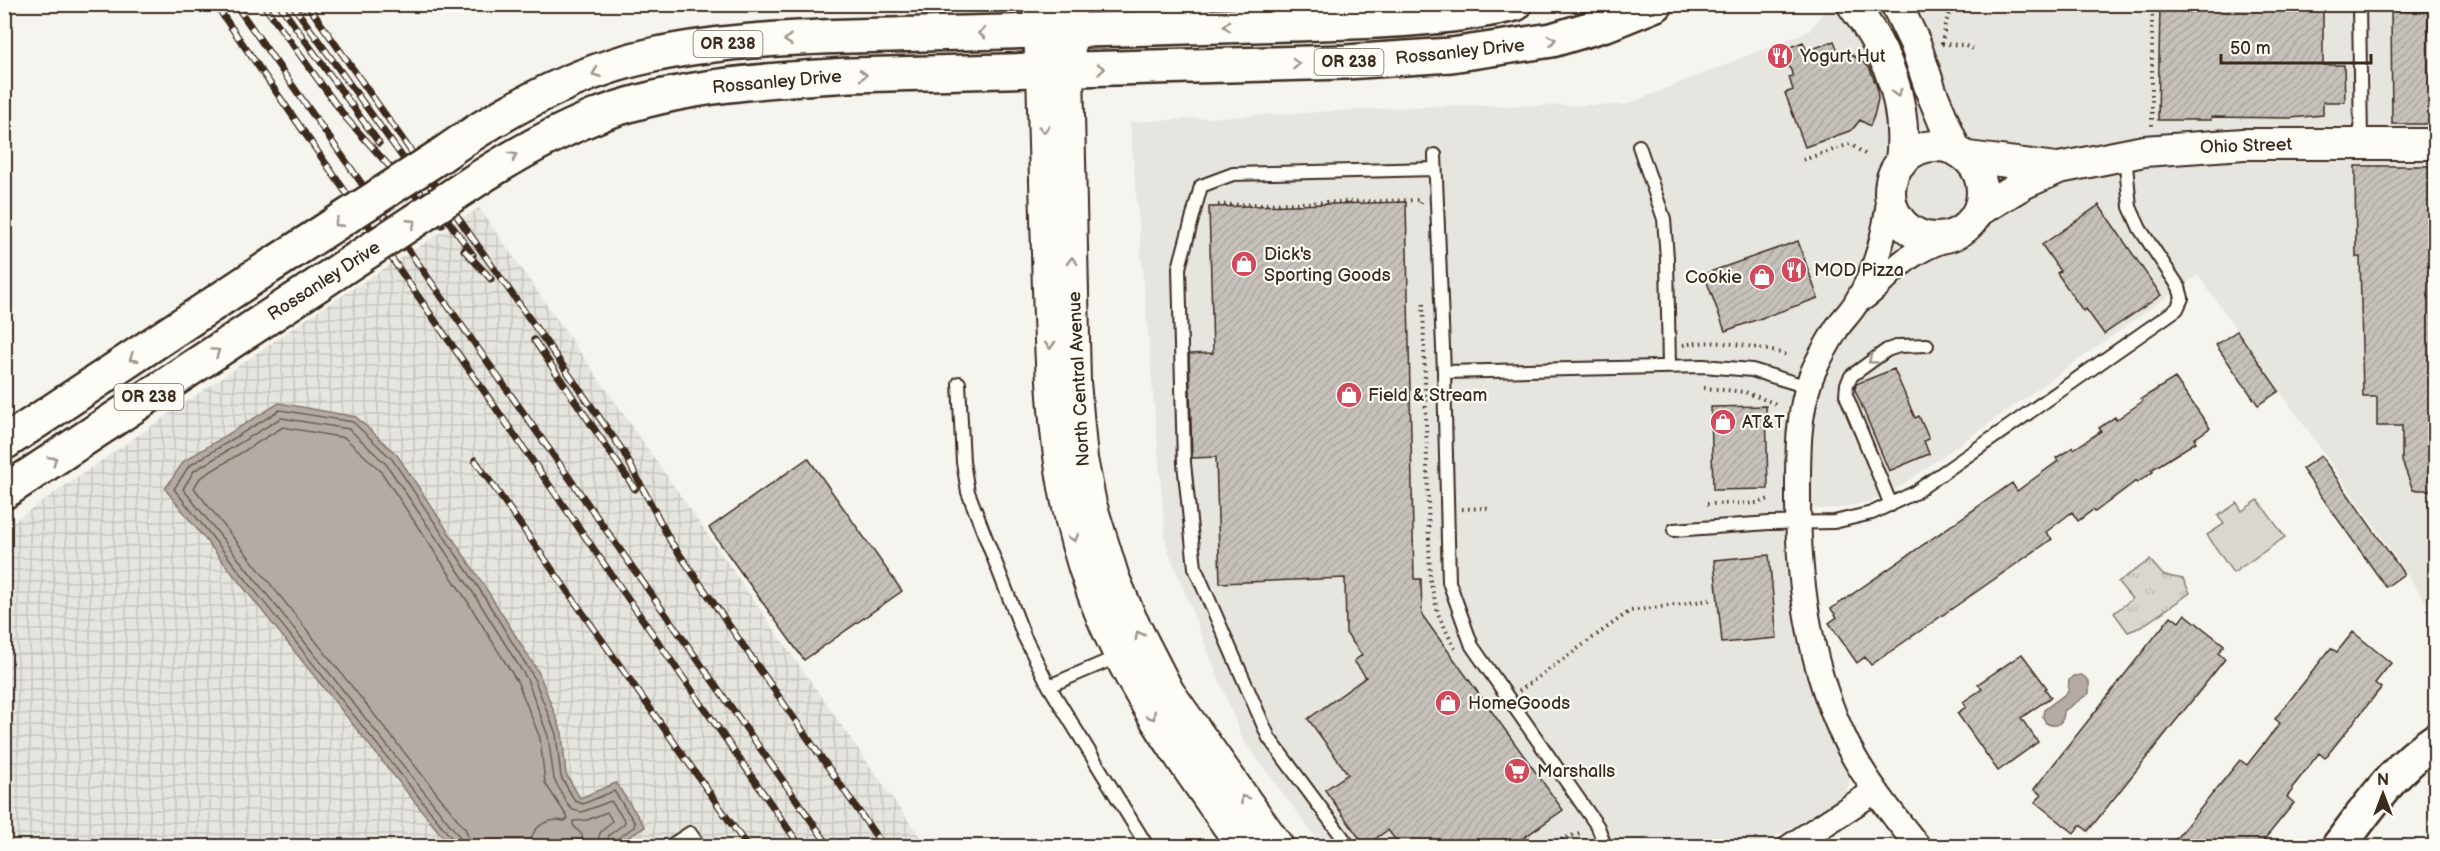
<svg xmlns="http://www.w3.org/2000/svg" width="2440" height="851" viewBox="0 0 2440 851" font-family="'Balsamiq Sans',sans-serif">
  <defs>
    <pattern id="industrial-grid" width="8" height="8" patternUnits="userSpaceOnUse" patternTransform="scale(1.5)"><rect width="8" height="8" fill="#e7e5df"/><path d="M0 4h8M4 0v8" fill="none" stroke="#c7c5bf"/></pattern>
    <pattern id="grass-tufts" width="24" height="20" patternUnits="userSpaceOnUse" patternTransform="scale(1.5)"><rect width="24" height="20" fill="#dad6d0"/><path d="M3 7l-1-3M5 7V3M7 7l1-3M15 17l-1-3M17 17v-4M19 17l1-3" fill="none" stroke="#bcb8b2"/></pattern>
    <pattern id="building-hatch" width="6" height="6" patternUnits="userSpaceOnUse" patternTransform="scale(1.5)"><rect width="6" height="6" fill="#c7c1bb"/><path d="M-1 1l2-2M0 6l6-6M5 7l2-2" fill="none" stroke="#aca6a0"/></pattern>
  </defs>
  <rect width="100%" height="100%" fill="#f5f4ee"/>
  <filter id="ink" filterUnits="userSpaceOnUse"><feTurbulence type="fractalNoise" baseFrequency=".0167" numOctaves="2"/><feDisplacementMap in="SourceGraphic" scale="12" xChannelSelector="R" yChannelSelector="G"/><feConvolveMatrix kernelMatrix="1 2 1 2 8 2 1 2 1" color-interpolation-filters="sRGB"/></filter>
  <g filter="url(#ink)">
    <path fill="#e7e5df" d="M1829,5H2435V605L2430,608L2324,453L2198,275L1905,483L1871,501L1839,508L1785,511L1794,617L1807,678L1822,720L1849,770V784L1845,794L1838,800L1759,846H1322L1243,740L1166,545L1130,122L1431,106L1625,105L1809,31Z"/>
    <path fill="url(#industrial-grid)" d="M479,208L926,846H5L4,528L315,313Z"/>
    <path fill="url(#grass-tufts)" stroke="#8a8077" stroke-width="1.5" d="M2150,560L2163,575L2183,579L2190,593L2141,627L2128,632L2114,613L2132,599L2118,582Z"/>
    <path fill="#dad6d0" stroke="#8a8077" stroke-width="1.5" d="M2258,500L2285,537L2233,573L2207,535L2224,524L2218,516L2237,503L2242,511Z"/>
    <path fill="#b4aca4" stroke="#84786e" stroke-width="1.5" d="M279,403L356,417L397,455L485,587L539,673L562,733L566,774L580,798L616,783L645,827L615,846H572L555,842L550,846H450L165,489L184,461Z
      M2082,675L2089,681V693L2064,711C2064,722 2057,729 2046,723L2043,717L2044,710L2068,692L2069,680L2073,676Z"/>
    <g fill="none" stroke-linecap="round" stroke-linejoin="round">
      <path stroke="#6b5e54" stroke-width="1.5" d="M455,846L453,840L174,489L189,466L280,410L353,422L392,459L480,590L533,676L556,734L561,777L575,801L583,804L614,791L635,823L634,827L615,840L613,846
        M462,846L459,836L183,489L194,471L281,418L349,429L386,464L474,594L527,679L548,736L554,779L568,805L573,810L582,812L611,801L625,821L624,824L609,835L606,846
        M471,846L466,830L194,488L200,478L283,427L345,438L380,470L466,599L518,683L540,738L545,783L568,818L565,821C547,818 531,826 530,846
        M584,846L582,835L573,825V821L587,820L607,812L612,821L600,833L597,846"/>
    </g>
    <path fill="url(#building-hatch)" stroke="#3b2a1e" stroke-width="1.5" d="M2160,4H2323V65H2344L2345,102H2323V115L2291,118L2211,117V120H2158Z
      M2391,11H2428V74H2436V124H2392Z
      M1834,41L1838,51L1852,55L1869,67L1877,87L1878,99L1874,116L1870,126L1860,120L1852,130L1805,147L1785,93L1793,90L1789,77L1793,76L1783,50L1803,42L1807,51Z
      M2355,166H2436V490H2413L2402,461V426H2377V397H2363L2360,257H2356Z
      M1406,202L1414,579H1421L1422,615L1563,810L1512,846H1400L1388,830L1365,846L1325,790L1348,774L1308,719L1366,677L1354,661L1362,655L1346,633L1345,578L1220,583L1216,457L1192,458L1189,354L1213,353L1209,207Z
      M2099,205L2161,295L2104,334L2086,309L2083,311L2057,273L2060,271L2042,245Z
      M1798,241L1818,298L1725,331L1704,274Z
      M2237,331L2279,391L2258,405L2216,345Z
      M1894,369L1915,418L1919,416L1929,439L1924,441L1929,454L1889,471L1855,390L1856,384Z
      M2175,378L2210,428L2194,439L2196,442L2151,470L2153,472L2137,483L2136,481L2095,512L2093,510L2078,521L2072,512L2046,532L2052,539L1871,665L1865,657L1857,663L1829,623L1837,617L1831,609L2012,483L2017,491L2058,461L2056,458L2073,447L2074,449L2101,431L2099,428L2115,417L2116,420L2143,401L2141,399Z
      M1766,406L1768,489L1713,490L1711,407Z
      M2321,456L2404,574L2386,587L2302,469Z
      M808,458L902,591L804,660L709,528Z
      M1769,555L1777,638L1722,643L1714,560Z
      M2185,614L2224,645L2218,653L2225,659L2088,831L2080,825L2074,833L2035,802L2042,795L2034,789L2171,616L2179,622Z
      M2353,632L2391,663L2375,683L2381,688L2325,758L2319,753L2292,788L2293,789L2287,797L2294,803L2259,846H2170L2240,760L2247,765L2280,723L2275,719L2331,648L2337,652Z
      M2022,654L2047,688L2045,689L2051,697L2021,718L2038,742L1998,771L1957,713L1966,707L1963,702L1982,689L1978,684Z"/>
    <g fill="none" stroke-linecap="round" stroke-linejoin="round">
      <g stroke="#3b2a1e" stroke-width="16">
        <path id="service" d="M2359,4L2361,143
          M1639,146L1664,219L1667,258L1669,367
          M1435,155L1444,372
          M959,383L963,462L968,492L1024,636L1049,686L1147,846
          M1891,505L1846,395L1847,384L1851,376L1887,350L1899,346L1927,345
          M1674,530L1769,523L1834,522L1872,513L1914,493L2177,309L2182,298L2179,287L2140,229L2130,207L2125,155
          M1049,686L1119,656
          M670,846L690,833L699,846
          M1349,846L1269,738L1195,568L1184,463L1179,268L1201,186L1233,174L1435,169
          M1605,846L1598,827L1472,646L1449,582L1444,372L1703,366L1752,370L1808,387"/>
      </g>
      <g stroke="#3b2a1e" stroke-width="28">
        <path id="minor" d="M1890,195C1885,233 1877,270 1856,303C1851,312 1842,320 1837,328C1828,343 1817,361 1811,377C1797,416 1798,458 1798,498C1798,582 1809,666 1846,742C1865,780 1892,814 1918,846
          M1863,298C1878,288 1888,274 1902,263C1917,250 1935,243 1953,236
          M1791,846L1875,791"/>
      </g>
      <g stroke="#3b2a1e" stroke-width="34">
        <path id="tertiary" d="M1852,4C1887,50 1908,104 1901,161
          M1896,4L1915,43L1931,91L1955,149
          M1068,70L1075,382L1082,459L1091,504L1114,578L1131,618L1169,692L1278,846
          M1042,71C1044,143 1046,216 1048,289C1052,396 1054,486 1091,589C1124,684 1184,764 1242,846
          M1890 192a46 46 0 1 1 92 0a46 46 0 1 1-92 0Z
          M1968,157L2056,168
          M1980,210L2025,183L2059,168L2144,151L2244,144H2436"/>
      </g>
      <g stroke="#3b2a1e" stroke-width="38">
        <path id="secondary" d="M1040,4L1042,71
          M1068,70L1069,4
          M2339,846C2368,808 2395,767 2436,740"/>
      </g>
      <g stroke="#3b2a1e" stroke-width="38">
        <path id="primary" d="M440,156C503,111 577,71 653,55C741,36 834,37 924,34C1046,31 1167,28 1289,24C1365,22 1441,21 1515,4
          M464,188C509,158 554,132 604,113C683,85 768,80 851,75L1346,62L1451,55L1552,40L1609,23L1656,4
          M4,443L269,267
          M4,492L293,301"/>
      </g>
      <path stroke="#3b2a1e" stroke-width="4" stroke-dasharray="1.5 4.5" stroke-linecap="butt" d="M2152,4V127
        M1942,44L1945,25L1953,4
        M1942,44L1963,45L1974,49
        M1803,160L1850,144L1868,156
        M1218,205L1420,200V203
        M1423,304L1430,580L1438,614L1456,651
        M1683,345C1717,338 1756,347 1789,355
        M1704,388L1745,392L1776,404
        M1707,504L1758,503L1769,499
        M1462,509L1488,508
        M1519,691L1630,611L1711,600
        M1562,839L1565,846
        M1544,846L1582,832"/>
      <use href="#service" stroke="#fdfcf7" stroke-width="12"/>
      <use href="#minor" stroke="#fdfcf7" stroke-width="24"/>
      <use href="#tertiary" stroke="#fdfcf7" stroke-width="30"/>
      <use href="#secondary" stroke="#fdfcf7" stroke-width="33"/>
      <use href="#primary" stroke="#fdfcf7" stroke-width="33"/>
      <g stroke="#3b2a1e" stroke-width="7">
        <path id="rail" d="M215,4L800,846
          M235,4L829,846
          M263,4L346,118L442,225
          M279,4L379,143
          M292,4L473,255
          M307,4L623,451L671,542L883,846
          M464,250L491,279
          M534,340L635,489
          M475,460L747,846"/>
      </g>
      <use href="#rail" stroke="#fdfcf7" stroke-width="4.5" stroke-dasharray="14" stroke-linecap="butt"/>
      <g stroke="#3b2a1e" stroke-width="38" stroke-linecap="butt">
        <path id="primary-bridge" d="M269,267L440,156
          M293,301L464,188"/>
      </g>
      <use href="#primary-bridge" stroke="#fdfcf7" stroke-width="33"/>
    </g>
    <defs><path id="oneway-chevron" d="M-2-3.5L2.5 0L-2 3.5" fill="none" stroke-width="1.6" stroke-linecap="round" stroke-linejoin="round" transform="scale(1.5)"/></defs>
    <g stroke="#9c938a">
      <use href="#oneway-chevron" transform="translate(1227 26) rotate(178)"/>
      <use href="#oneway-chevron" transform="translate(982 33) rotate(179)"/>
      <use href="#oneway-chevron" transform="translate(788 40) rotate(176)"/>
      <use href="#oneway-chevron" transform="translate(1552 40) rotate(-14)"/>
      <use href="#oneway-chevron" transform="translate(1296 64) rotate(-2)"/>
      <use href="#oneway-chevron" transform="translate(1101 69) rotate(-2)"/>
      <use href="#oneway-chevron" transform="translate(596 73) rotate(160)"/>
      <use href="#oneway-chevron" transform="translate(863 75) rotate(-1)"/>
      <use href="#oneway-chevron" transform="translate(1897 93) rotate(75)"/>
      <use href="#oneway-chevron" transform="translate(1044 129) rotate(88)"/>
      <use href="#oneway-chevron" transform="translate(513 156) rotate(-29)"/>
      <use href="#oneway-chevron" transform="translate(338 223) rotate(147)"/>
      <use href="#oneway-chevron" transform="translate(412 223) rotate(-33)"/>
      <use href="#oneway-chevron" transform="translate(1072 261) rotate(-91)"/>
      <use href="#oneway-chevron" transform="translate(1050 345) rotate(88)"/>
      <use href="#oneway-chevron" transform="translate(216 352) rotate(-34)"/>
      <use href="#oneway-chevron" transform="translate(133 358) rotate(147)"/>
      <use href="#oneway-chevron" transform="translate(1872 360) rotate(144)"/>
      <use href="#oneway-chevron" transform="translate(53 460) rotate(-34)"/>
      <use href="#oneway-chevron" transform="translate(1074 538) rotate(73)"/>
      <use href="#oneway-chevron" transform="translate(1139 635) rotate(-117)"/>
      <use href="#oneway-chevron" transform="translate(1152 716) rotate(57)"/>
      <use href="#oneway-chevron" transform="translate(1244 799) rotate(-126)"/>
    </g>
  </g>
  <defs>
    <g id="restaurant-disc" transform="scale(1.35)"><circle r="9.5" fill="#d1495b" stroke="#fdfcf7"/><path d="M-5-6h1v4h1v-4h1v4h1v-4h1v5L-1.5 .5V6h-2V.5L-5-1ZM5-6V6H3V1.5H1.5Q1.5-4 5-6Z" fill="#fff"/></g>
    <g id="shop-disc" transform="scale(1.35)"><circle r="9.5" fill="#d1495b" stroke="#fdfcf7"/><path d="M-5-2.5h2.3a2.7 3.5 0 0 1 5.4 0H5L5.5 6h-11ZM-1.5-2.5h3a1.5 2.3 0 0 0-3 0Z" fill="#fff"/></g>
    <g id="supermarket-disc" transform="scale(1.35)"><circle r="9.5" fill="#d1495b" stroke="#fdfcf7"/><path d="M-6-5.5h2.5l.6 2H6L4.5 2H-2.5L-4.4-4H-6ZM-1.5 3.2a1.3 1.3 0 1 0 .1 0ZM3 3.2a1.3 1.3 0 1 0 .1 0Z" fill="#fff"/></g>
  </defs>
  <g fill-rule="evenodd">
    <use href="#restaurant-disc" x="1780" y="56"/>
    <use href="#shop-disc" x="1244" y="264"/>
    <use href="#restaurant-disc" x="1794" y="270"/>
    <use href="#shop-disc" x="1762" y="277"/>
    <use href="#shop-disc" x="1349" y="395"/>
    <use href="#shop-disc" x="1723" y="422"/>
    <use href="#shop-disc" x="1448" y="703"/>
    <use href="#supermarket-disc" x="1517" y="771"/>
  </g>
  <g text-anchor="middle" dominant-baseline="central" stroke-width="4.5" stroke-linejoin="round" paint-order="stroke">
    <g fill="#fdfcf7" stroke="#75695f" stroke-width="1.5">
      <rect x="693.5" y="31" width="69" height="26" rx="4.5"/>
      <rect x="1314.5" y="49" width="69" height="26" rx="4.5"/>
      <rect x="114.5" y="384" width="69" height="26" rx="4.5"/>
    </g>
    <g font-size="16" font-weight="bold" fill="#3b2a1e">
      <text x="728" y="44">OR 238</text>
      <text x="1349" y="62">OR 238</text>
      <text x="149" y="397">OR 238</text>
    </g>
    <g font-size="18" fill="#3b2a1e" stroke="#fdfcf7">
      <text transform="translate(1460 52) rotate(-6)">Rossanley Drive</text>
      <text transform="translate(777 82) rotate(-5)">Rossanley Drive</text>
      <text transform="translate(2246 146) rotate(-2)">Ohio Street</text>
      <text transform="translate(324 281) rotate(-33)">Rossanley Drive</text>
      <text transform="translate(1079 379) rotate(-93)">North Central Avenue</text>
    </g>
    <g font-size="18" fill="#3b2a1e" stroke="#fdfcf7" text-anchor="start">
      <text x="1800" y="56">Yogurt Hut</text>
      <text x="1264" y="254">Dick's<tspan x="1264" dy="21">Sporting Goods</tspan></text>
      <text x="1814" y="270">MOD Pizza</text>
      <text x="1742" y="277" text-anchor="end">Cookie</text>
      <text x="1368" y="395">Field &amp; Stream</text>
      <text x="1742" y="422">AT&amp;T</text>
      <text x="1468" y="703">HomeGoods</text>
      <text x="1537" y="771">Marshalls</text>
    </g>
  </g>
  <rect width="2440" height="851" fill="none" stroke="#fdfcf7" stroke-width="24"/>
  <rect x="12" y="12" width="2416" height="827" fill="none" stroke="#3b2a1e" stroke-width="2" filter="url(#ink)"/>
  <g transform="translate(2383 794)" stroke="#fdfcf7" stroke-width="4.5" paint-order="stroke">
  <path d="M0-4.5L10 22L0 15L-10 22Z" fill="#3b2a1e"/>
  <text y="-9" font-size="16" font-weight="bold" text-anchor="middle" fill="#3b2a1e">N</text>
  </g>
  <path d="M2221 54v9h150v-9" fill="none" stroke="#3b2a1e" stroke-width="3"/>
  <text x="2230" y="54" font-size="18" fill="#3b2a1e" stroke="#fdfcf7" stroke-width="4.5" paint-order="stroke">50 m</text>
</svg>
